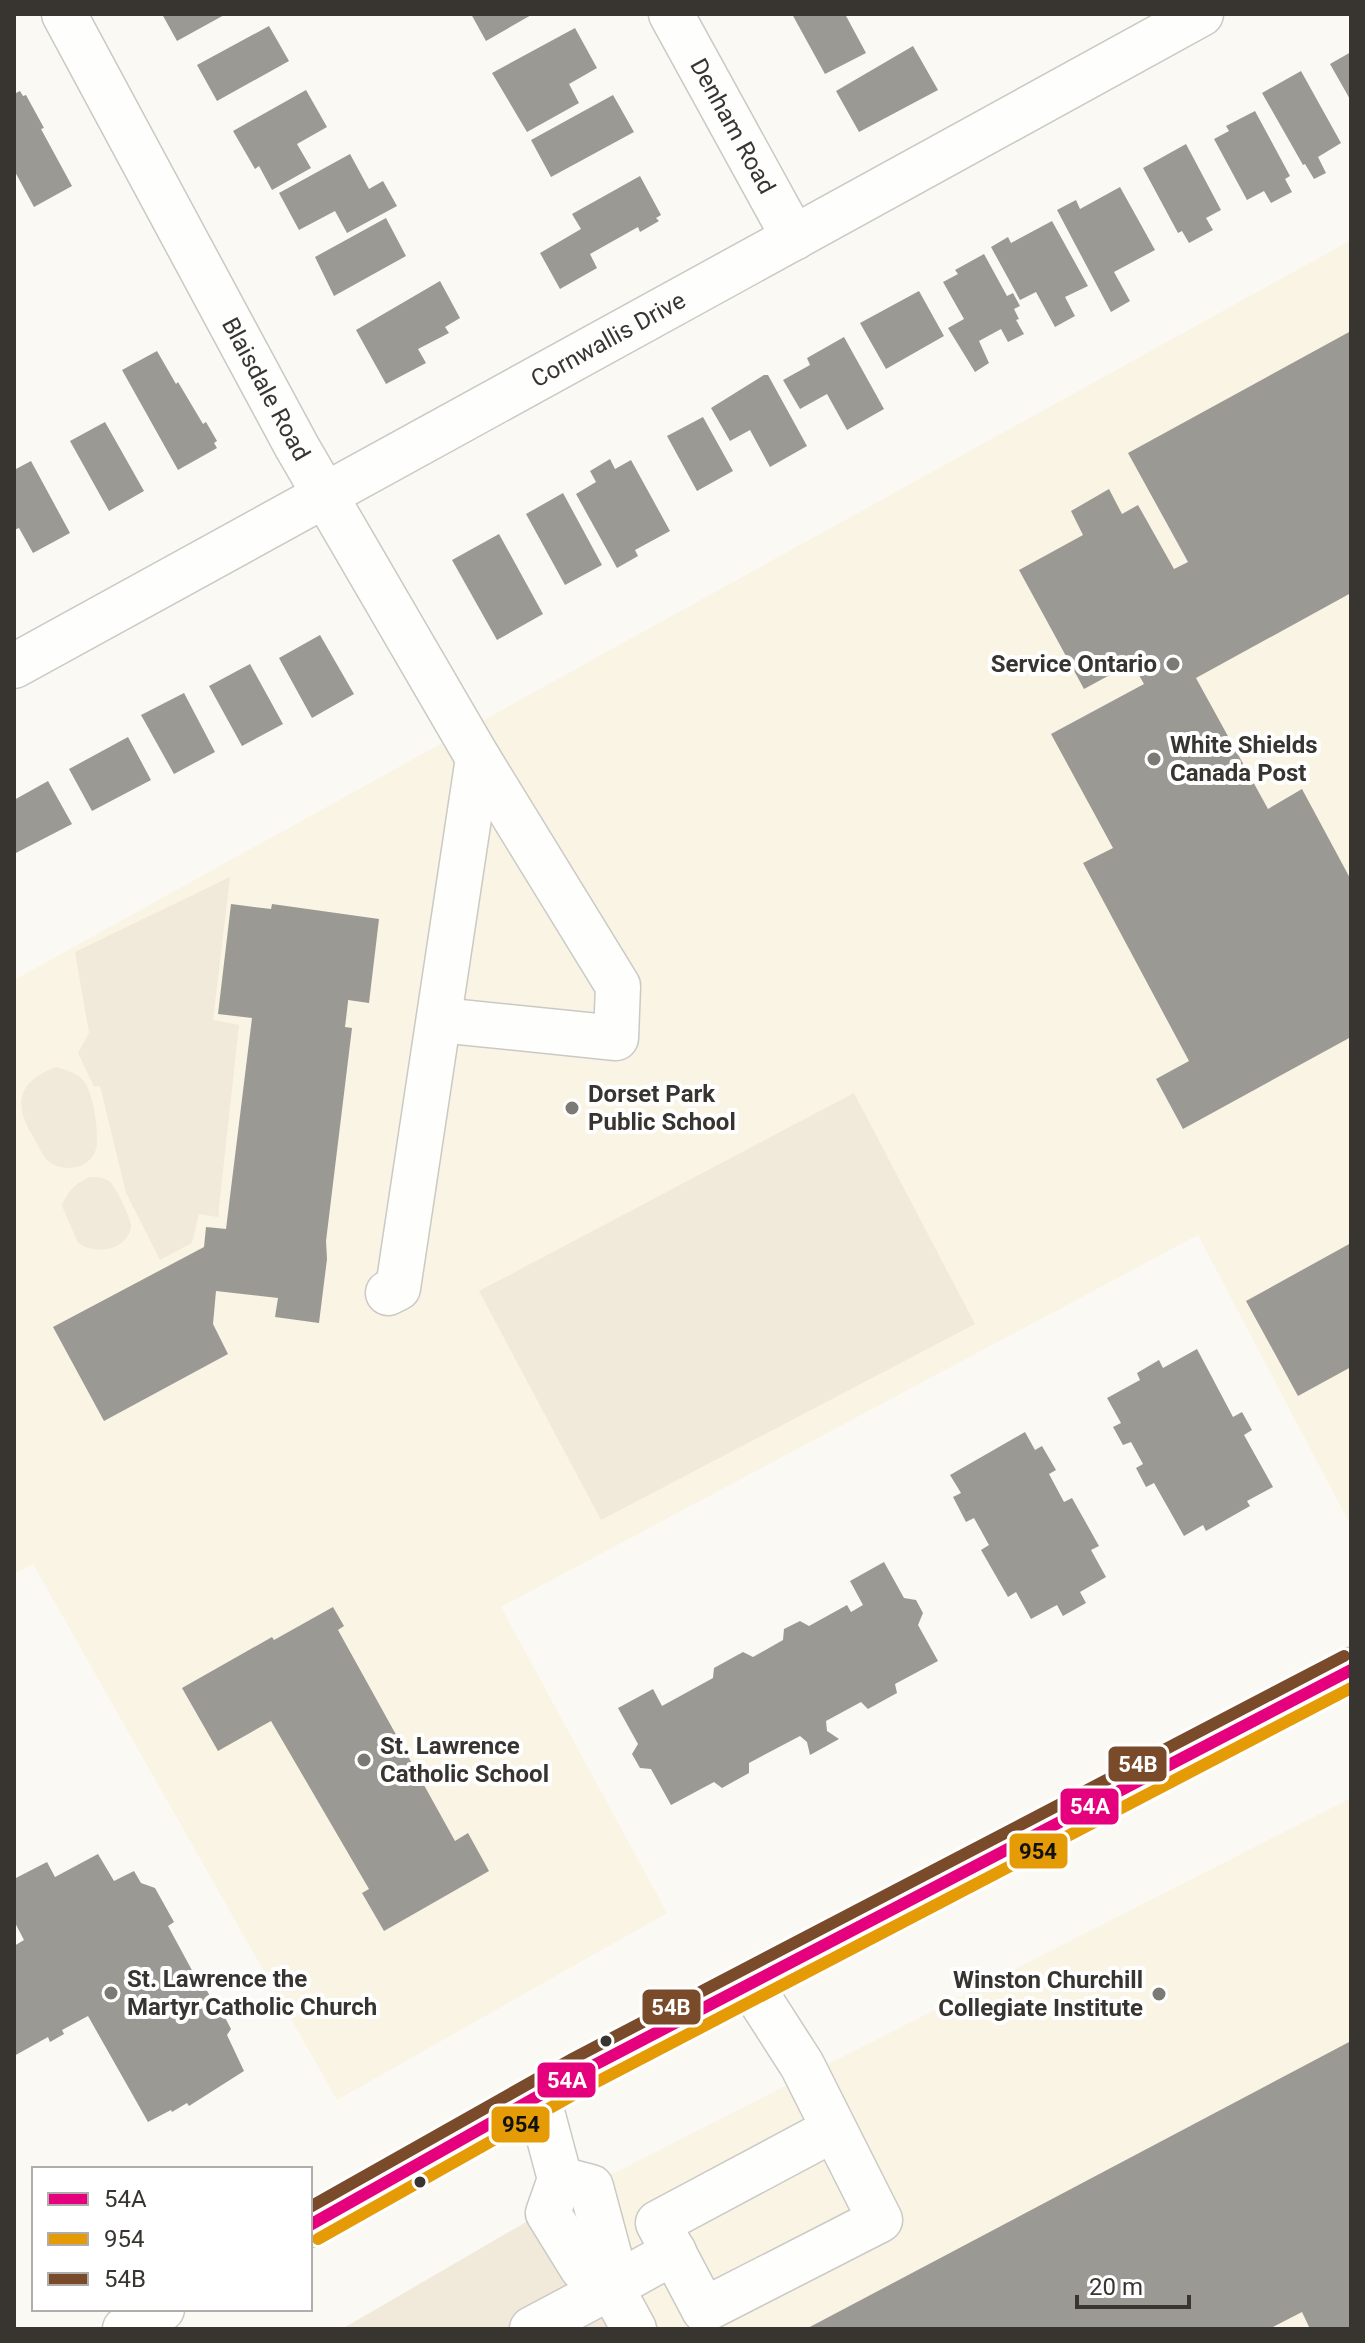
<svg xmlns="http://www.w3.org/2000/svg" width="1365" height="2343" viewBox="0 0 1365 2343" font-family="Roboto,sans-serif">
  <rect width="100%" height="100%" fill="#fbf9f4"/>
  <path fill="#faf4e5" d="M1351,240V1526L1198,1235L501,1607L667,1913L337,2100L33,1564L14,1574V980Z
    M1351,1798V2329H654L581,2190Z"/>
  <path fill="#f1eada" d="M230,877L213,1020L239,1025L218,1217L199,1214L192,1243L160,1260L126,1193L100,1086L94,1087L78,1053L89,1033L75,952Z
    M56,1067C66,1070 77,1073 84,1081C93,1091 101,1140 95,1152C87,1170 61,1173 47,1160C41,1153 36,1141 31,1133C12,1101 21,1080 56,1067Z
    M854,1093L975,1324L601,1520L479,1291Z
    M90,1177C96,1177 103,1177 109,1181C115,1185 132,1220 131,1227C127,1251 95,1255 78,1243L62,1206C68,1190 75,1184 90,1177Z
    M581,2190L654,2329H342Z"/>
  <path fill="#9b9994" d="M162,14H226L177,41Z
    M471,14H533L486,41Z
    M792,14H845L866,53L825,74Z
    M269,26L289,61L217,101L197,65Z
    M575,28L597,68L569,84L579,103L527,132L492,73Z
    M913,46L938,90L859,132L836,91Z
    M1351,52V101L1330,64Z
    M1301,71L1341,143L1318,157L1326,173L1314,179L1305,164L1303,165L1262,93Z
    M306,90L327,127L297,144L311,168L272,190L259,166L255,169L233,131Z
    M20,91L23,96L26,95L44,128L41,129L72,186L34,207L14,170V94Z
    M613,95L634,132L551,177L531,140Z
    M1255,111L1290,176L1285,179L1292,192L1271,203L1264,191L1247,200L1214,139L1229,131L1226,126Z
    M1186,144L1221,210L1206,218L1213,230L1189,243L1182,231L1178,233L1143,168Z
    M350,154L369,189L383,181L397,206L347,233L335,211L299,230L279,193Z
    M640,176L661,215L656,218L659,221L640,232L638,227L590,254L597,268L560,289L540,253L581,229L572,214Z
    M1120,187L1155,250L1114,272L1130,301L1111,312L1057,210L1076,200L1080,209Z
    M386,218L406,256L334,296L315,257Z
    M1052,221L1088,286L1065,297L1075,316L1055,327L1036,292L1020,300L991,247L1008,237L1011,243Z
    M984,254L1007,296L1013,293L1020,306L1014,309L1019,319L1016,320L1024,334L1008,342L1001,329L979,341L989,363L975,372L948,328L964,319L943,282L958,274L955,270Z
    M440,281L460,318L445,327L449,333L418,349L426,363L386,384L356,330Z
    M919,291L944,336L886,369L860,323Z
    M1351,331V593L1196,678L1268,809L1302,789L1351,880V1037L1183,1129L1156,1079L1189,1061L1083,863L1113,848L1051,734L1144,684L1132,663L1084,689L1019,570L1083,535L1071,511L1109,489L1122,514L1138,505L1174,569L1188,562L1128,453Z
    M844,337L884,409L847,430L827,394L800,409L783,380L810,365L807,358Z
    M157,351L176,384L178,382L203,424L206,422L217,441L214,443L217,448L178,470L122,370Z
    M764,375H768L807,446L770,467L750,430L730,441L711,408Z
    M703,417L733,471L697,491L667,436Z
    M105,422L144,491L109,511L70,441Z
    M610,459L615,469L631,460L670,531L635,550L638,556L617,568L576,494L596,482L590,471Z
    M31,461L70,533L33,553L19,528L14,530V470Z
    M563,493L602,565L565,585L526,514Z
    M499,534L543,614L497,640L452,560Z
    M320,635L354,694L312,718L279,658Z
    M250,664L283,724L242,746L209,686Z
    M184,693L215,752L174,774L141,715Z
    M128,737L151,780L92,811L69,769Z
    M48,781L72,824L14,854V800Z
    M231,904L271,909L272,904L379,919L369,1003L348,1000V1002L345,1027L352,1028L326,1241L327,1259L319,1323L275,1317L278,1298L216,1291L213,1324L228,1354L104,1421L53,1327L204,1247L206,1227L226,1229L252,1018L218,1014Z
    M1351,1243V1367L1298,1396L1246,1301Z
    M1197,1349L1233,1417L1242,1412L1252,1430L1244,1435L1273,1487L1247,1501L1250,1506L1206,1531L1203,1525L1184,1536L1154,1483L1146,1487L1136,1468L1143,1464L1131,1442L1123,1445L1113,1427L1121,1423L1107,1398L1140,1380L1137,1373L1159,1360L1163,1368Z
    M1025,1432L1035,1450L1042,1446L1056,1470L1049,1474L1064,1502L1072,1498L1099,1546L1091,1550L1106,1577L1080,1592L1086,1603L1063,1616L1057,1605L1031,1619L1016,1592L1008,1597L981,1550L989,1545L974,1518L966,1522L953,1497L961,1493L950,1475Z
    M884,1562L904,1598L916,1600L923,1613L918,1625L938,1661L895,1684L897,1693L868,1709L861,1702L826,1721L827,1731L839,1739L810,1755L807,1742L800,1736L749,1763V1773L722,1788L714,1782L671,1805L651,1769L640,1768L632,1754L638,1744L618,1708L653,1689L662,1706L713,1678L714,1668L743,1652L753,1657L783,1640L784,1629L800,1621L809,1626L847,1605L851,1612L863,1605L850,1581Z
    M333,1607L344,1626L338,1630L455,1841L468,1833L489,1871L384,1931L362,1893L369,1889L271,1721L218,1751L182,1688L272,1637L274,1640Z
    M98,1854L114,1881L134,1871L141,1883L155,1888L174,1922L168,1926L200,1985L203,1983L213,2002L216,2000L231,2029L227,2035L244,2071L189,2106L187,2103L172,2112L171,2110L148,2122L88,2016L62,2030L64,2034L50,2042L48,2037L14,2056V1946L24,1940L14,1921V1879L47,1862L55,1877Z
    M1351,2041V2329H1310L1302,2312L1269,2329H806Z"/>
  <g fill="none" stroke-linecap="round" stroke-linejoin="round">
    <g stroke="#cbc9c4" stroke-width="47">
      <g id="minor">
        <path id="s1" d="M64,14L297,447L478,758L618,986L616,1038L440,1020"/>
        <path id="s2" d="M671,14L794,238"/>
        <path id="s3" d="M14,666L1201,14"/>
        <path d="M388,1293L398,1288L478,758"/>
        <path d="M750,1984L802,2065L880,2220L704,2310L658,2223L834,2129"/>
        <path d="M538,2097L560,2179L548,2213L582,2268L606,2273"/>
        <path d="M560,2179L591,2187L609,2254L606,2273L611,2287L674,2252"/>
        <path d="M532,2329L611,2287L634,2329"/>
      </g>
    </g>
    <g stroke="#cbc9c4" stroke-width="47">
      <path id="major" d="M310,2225L581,2072L1351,1670
        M125,2329L162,2309"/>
    </g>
    <use href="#minor" stroke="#fefefd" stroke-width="44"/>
    <use href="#major" stroke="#fefefd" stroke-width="44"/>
    <g stroke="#fff" stroke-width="18">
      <path id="bus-1" d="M310,2225L581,2072L1351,1670"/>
    </g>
    <g stroke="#fff" stroke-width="18">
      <path id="bus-2" d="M318,2239L589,2086L1351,1688"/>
    </g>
    <g stroke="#fff" stroke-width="18">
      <path id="bus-3" d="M310,2207L574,2058L1344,1656"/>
    </g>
    <use href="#bus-1" stroke="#e5007d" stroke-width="12"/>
    <use href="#bus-2" stroke="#e49b05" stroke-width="12"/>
    <use href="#bus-3" stroke="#7a4b2a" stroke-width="12"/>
  </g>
  <g fill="#7c7a75" stroke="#fff" stroke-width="3">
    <circle cx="1173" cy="664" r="8"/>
    <circle cx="1154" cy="759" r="8"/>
    <circle cx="572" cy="1108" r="8"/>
    <circle cx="364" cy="1760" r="8"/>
    <circle cx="111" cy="1993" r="8"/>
    <circle cx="1159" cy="1994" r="8"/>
  </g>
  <g fill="#383530" stroke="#fff" stroke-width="3">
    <circle cx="606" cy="2041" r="7"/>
    <circle cx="420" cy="2182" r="7"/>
  </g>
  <g text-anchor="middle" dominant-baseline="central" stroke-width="8" stroke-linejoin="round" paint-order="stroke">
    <g font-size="24" fill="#383530" stroke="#fff">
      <text stroke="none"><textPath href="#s2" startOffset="128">Denham Road</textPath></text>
      <text stroke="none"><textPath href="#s3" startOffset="678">Cornwallis Drive</textPath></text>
      <text stroke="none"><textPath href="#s1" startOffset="426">Blaisdale Road</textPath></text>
    </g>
    <g font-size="24" font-weight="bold" fill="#383530" stroke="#fff" text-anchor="start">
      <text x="1157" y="664" text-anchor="end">Service Ontario</text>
      <text x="1170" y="745">White Shields<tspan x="1170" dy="28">Canada Post</tspan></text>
      <text x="588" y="1094">Dorset Park<tspan x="588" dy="28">Public School</tspan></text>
      <text x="380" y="1746">St. Lawrence<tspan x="380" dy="28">Catholic School</tspan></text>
      <text x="127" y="1979">St. Lawrence the<tspan x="127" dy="28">Martyr Catholic Church</tspan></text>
      <text x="1143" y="1980" text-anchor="end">Winston Churchill<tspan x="1143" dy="28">Collegiate Institute</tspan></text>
    </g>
  </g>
  <g stroke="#fff" stroke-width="3">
    <rect x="1107" y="1745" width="61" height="38" rx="8" fill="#7a4b2a"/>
    <rect x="1059" y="1787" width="61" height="39" rx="8" fill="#e5007d"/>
    <rect x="1008" y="1832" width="61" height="38" rx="8" fill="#e49b05"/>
    <rect x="641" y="1988" width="61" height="38" rx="8" fill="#7a4b2a"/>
    <rect x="536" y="2061" width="61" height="38" rx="8" fill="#e5007d"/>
    <rect x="490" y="2105" width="61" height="39" rx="8" fill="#e49b05"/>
  </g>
  <g font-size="22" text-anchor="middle" font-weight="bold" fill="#fff">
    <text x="1138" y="1772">54B</text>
    <text x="1090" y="1814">54A</text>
    <text x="671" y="2015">54B</text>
    <text x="567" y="2088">54A</text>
  </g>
  <g font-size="22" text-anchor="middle" font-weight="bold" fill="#111">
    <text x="1038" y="1859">954</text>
    <text x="521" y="2132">954</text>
  </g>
  <rect width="1365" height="2343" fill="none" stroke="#383530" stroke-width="32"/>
  <rect x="32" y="2167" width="280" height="144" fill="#ffffff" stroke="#afaeac" stroke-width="2"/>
  <rect x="48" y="2193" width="40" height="12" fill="#e5007d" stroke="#afaeac" stroke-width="2"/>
  <text x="104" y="2207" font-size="24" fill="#383530">54A</text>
  <rect x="48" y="2233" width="40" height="12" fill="#e49b05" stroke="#afaeac" stroke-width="2"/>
  <text x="104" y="2247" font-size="24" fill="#383530">954</text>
  <rect x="48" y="2273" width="40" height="12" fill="#7a4b2a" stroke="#afaeac" stroke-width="2"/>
  <text x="104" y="2287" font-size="24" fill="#383530">54B</text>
  <path d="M1077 2295v12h112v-12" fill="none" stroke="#383530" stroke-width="4"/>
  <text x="1089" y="2295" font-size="24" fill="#383530" stroke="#ffffff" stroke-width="6" paint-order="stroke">20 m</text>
</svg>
